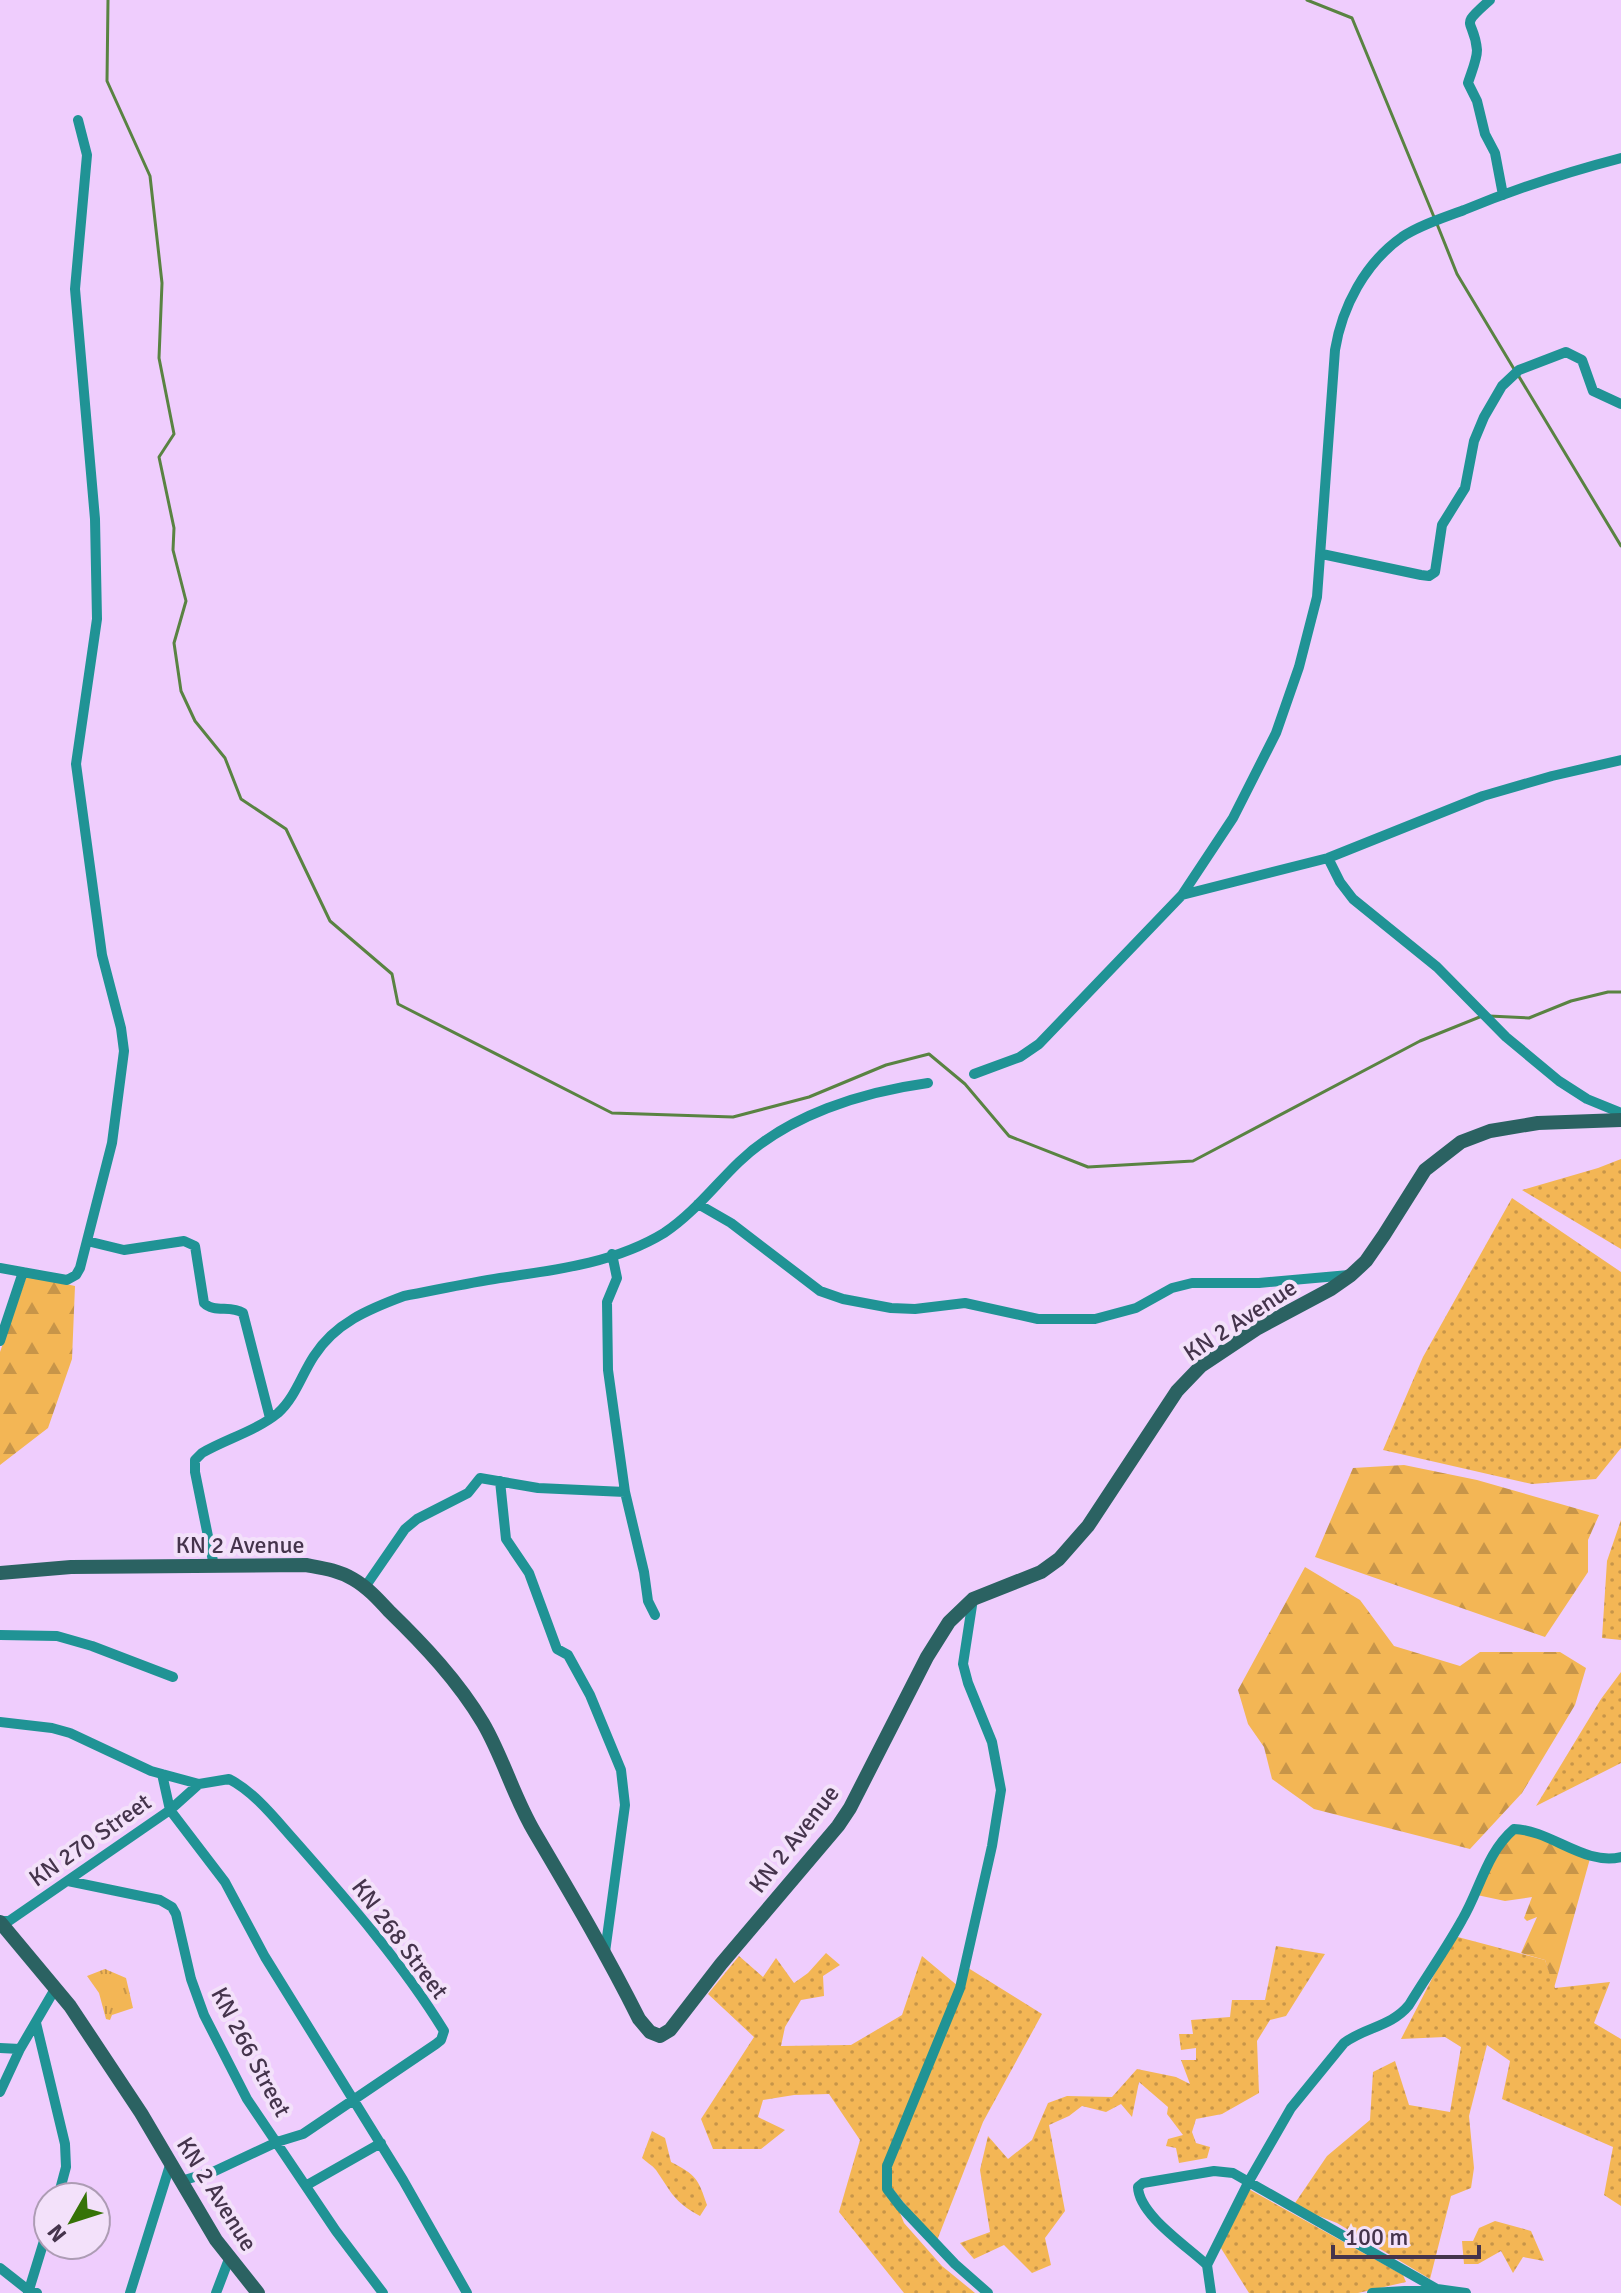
<svg xmlns="http://www.w3.org/2000/svg" width="1621" height="2293" viewBox="0 0 1621 2293" font-family="Signika,sans-serif">
  <defs>
    <pattern id="grass-dots" width="8" height="8" patternUnits="userSpaceOnUse" patternTransform="scale(2)"><rect width="8" height="8" fill="#f3b655"/><path d="M2 2h.1M6 6h.1" fill="none" stroke="#c79549" stroke-width="1.8" stroke-linecap="round"/></pattern>
    <pattern id="forest-firs" width="22" height="20" patternUnits="userSpaceOnUse" patternTransform="scale(2)"><rect width="22" height="20" fill="#f3b655"/><path d="M5 1l3.5 6h-7zM16 11l3.5 6h-7z" fill="#c79549"/></pattern>
    <pattern id="park-tufts" width="24" height="20" patternUnits="userSpaceOnUse" patternTransform="scale(2)"><rect width="24" height="20" fill="#f3b655"/><path d="M3 7l-1-3M5 7V3M7 7l1-3M15 17l-1-3M17 17v-4M19 17l1-3" fill="none" stroke="#c79549"/></pattern>
  </defs>
  <rect width="100%" height="100%" fill="#efcdfd"/>
  <path fill="url(#grass-dots)" d="M1621,1159V1249L1522,1190L1598,1168Z
    M1512,1198L1621,1272V1448L1596,1479L1532,1484L1383,1450L1423,1357Z
    M1621,1520V1640L1602,1638L1607,1561Z
    M1621,1672V1763L1536,1806L1601,1699Z
    M1454,1936L1545,1960L1555,1988L1610,1982L1594,2023L1621,2039V2206L1604,2195L1613,2147L1502,2099L1510,2061L1487,2045L1469,2116L1474,2168L1471,2188L1451,2196L1430,2279L1337,2223L1293,2206L1327,2156L1370,2120L1373,2072L1395,2061L1409,2105L1450,2112L1461,2047L1445,2037L1401,2039Z
    M1276,1946L1325,1954L1286,2016L1270,2020L1257,2041L1259,2093L1222,2114L1196,2119L1192,2132L1196,2143L1210,2147L1207,2158L1179,2163L1176,2148L1166,2146L1168,2139L1183,2135L1167,2114L1168,2107L1139,2082L1132,2117L1121,2104L1106,2112L1082,2106L1069,2116L1049,2125L1065,2211L1045,2238L1051,2265L1032,2273L1004,2245L974,2259L960,2243L990,2232L980,2170L988,2136L1008,2159L1032,2140L1048,2103L1067,2096L1112,2097L1137,2069L1176,2077L1190,2084L1181,2060H1196V2048L1181,2050L1179,2034H1193L1191,2020L1230,2017L1232,2000H1265Z
    M826,1953L840,1965L823,1976L824,1996L801,2000L785,2027L781,2046L851,2045L902,2015L922,1956L958,1986L965,1966L1042,2014L983,2122L936,2243L888,2183L904,2223L942,2266L975,2293H904L839,2212L860,2140L829,2094L794,2095L763,2100L758,2117L785,2130L761,2149H713L701,2119L754,2037L708,1994L739,1956L763,1977L776,1958L794,1983L808,1973Z
    M652,2131L665,2138L671,2162C696,2175 698,2178 707,2205L700,2216C673,2201 672,2193 656,2170C652,2165 646,2162 642,2158Z
    M1245,2187L1403,2275L1406,2282L1358,2293H1249L1219,2245Z
    M1495,2221L1531,2231L1544,2261L1523,2257L1513,2273L1501,2251L1478,2264H1464L1462,2241H1473L1479,2228Z"/>
  <path fill="url(#forest-firs)" d="M27,1275L75,1286L72,1359L48,1428L0,1465V1352Z
    M1404,1465L1477,1480L1599,1515L1588,1540V1572L1545,1637L1315,1557L1353,1468Z
    M1305,1567L1360,1600L1394,1646L1460,1666L1480,1652H1560L1586,1668L1575,1705L1522,1793L1470,1849L1314,1809L1272,1779L1264,1747L1248,1724L1238,1690Z
    M1533,1831L1591,1855L1554,1988L1545,1960L1521,1953L1537,1917L1527,1921L1524,1918L1532,1897L1505,1901L1477,1895L1487,1865L1514,1833Z"/>
  <path fill="url(#park-tufts)" d="M105,1969L126,1978L133,2008L112,2015L110,2020L106,2019L99,1993L87,1976Z"/>
  <g fill="none" stroke-linecap="round" stroke-linejoin="round">
    <path stroke="#598342" stroke-width="3" d="M108,0L107,81L150,176L162,283L159,358L174,434L159,457L174,528L173,550L186,601L174,643L181,691L195,721L225,758L241,799L286,829L330,921L392,974L398,1004L612,1113L733,1117L809,1097L886,1065L929,1054L965,1084L1009,1136L1088,1167L1193,1161L1420,1041L1482,1016
      M1307,0L1352,18L1434,217
      M1437,224L1457,274L1514,369
      M1518,375L1621,546
      M1489,1016L1529,1018L1571,1001L1608,992H1621"/>
    <path stroke="#209395" stroke-width="10" d="M1490,0C1457,29 1474,17 1477,50C1477,60 1471,73 1468,83L1477,101L1485,134L1495,153L1503,195
      M1322,554L1421,575L1429,576L1435,572L1442,525L1465,488L1474,441L1484,417L1502,386L1519,370L1566,352L1582,360L1593,391L1621,404
      M1328,858L1340,882L1353,899L1437,967L1506,1037L1559,1081L1587,1099L1621,1113
      M1182,895L1233,818L1276,733L1299,667L1317,597L1335,350C1342,307 1365,263 1402,237C1420,225 1443,218 1464,210C1515,189 1567,172 1621,158
      M974,1074L1020,1057L1039,1044L1182,895L1328,858L1483,796L1552,776L1621,760
      M698,1204L731,1223L820,1291L843,1299L891,1308L915,1309L965,1303L1038,1319H1095L1136,1308L1172,1288L1192,1283H1259L1349,1275
      M87,1241L124,1250L184,1241L195,1246L204,1303C214,1313 231,1305 243,1313L270,1418
      M612,1254L617,1278L607,1302L608,1370L625,1492L644,1572L648,1601L655,1615
      M0,1268L67,1280L76,1275L80,1268L112,1143L124,1051L121,1028L102,955L76,764L97,619L95,519L75,289L87,155L78,120
      M0,1341L23,1272
      M500,1481L506,1539L529,1573L557,1649L568,1655L590,1695L621,1770L625,1805L605,1952
      M214,1566L195,1472V1460L202,1453C226,1439 256,1431 278,1413C295,1398 302,1374 314,1356C335,1323 369,1309 404,1296C436,1290 468,1283 500,1278C556,1270 615,1263 664,1233C693,1214 715,1185 739,1162C788,1115 862,1092 928,1083
      M365,1587L405,1529L417,1519L468,1493L480,1478L538,1488L625,1492
      M973,1599L963,1664L968,1683L992,1742L1001,1790L992,1846L960,1988L887,2166V2189L900,2206L955,2264L988,2293
      M0,1635L57,1636L92,1646L173,1677
      M0,1722L52,1728L70,1733L151,1771L199,1784
      M162,1774L170,1810L225,1882L265,1957L403,2180L467,2293
      M68,1881L160,1900L172,1907L176,1914L191,1979L204,2015L247,2099L336,2231L383,2293
      M0,1921H9L170,1810L199,1784L229,1779C255,1792 277,1821 296,1842C349,1902 402,1963 444,2031L441,2040L436,2044L303,2134L277,2142L215,2171L181,2181
      M36,2023L65,2144L66,2167L58,2197
      M0,2048L20,2049
      M0,2092L20,2049L55,1989
      M307,2185L381,2143
      M1207,2265L1249,2181L1291,2108L1344,2043C1365,2027 1391,2027 1409,2005C1426,1977 1446,1949 1462,1920C1480,1890 1486,1853 1514,1829C1551,1830 1584,1866 1621,1857
      M0,2268L28,2290L37,2293
      M28,2293L48,2228
      M130,2293L171,2162
      M216,2293L229,2259
      M1211,2293L1207,2265C1187,2246 1139,2215 1138,2187L1143,2183L1214,2171L1233,2173L1437,2289
      M1372,2293L1437,2289L1466,2293"/>
    <path stroke="#2b6262" stroke-width="14" d="M0,1573L71,1567L306,1565C322,1568 338,1570 353,1579C367,1587 378,1599 389,1611C424,1645 458,1681 483,1723C503,1757 514,1798 535,1833C571,1894 607,1955 639,2019L650,2032L660,2036L670,2030L721,1964L838,1826L850,1808L927,1657L949,1622L973,1599L1041,1572L1059,1559L1088,1526L1177,1391L1201,1366L1258,1328L1331,1289L1351,1275L1366,1261L1384,1235L1425,1170L1461,1142L1490,1131L1538,1123L1621,1120
      M0,1922L70,2006L141,2113L216,2240L258,2293"/>
  </g>
  <g text-anchor="middle" dominant-baseline="central" stroke-width="8" stroke-linejoin="round" paint-order="stroke">
    <g font-size="24" fill="#45344c" stroke="#f3e1fa">
      <text transform="translate(1240 1320) rotate(-33)">KN 2 Avenue</text>
      <text x="240" y="1545">KN 2 Avenue</text>
      <text transform="translate(794 1839) rotate(-52)">KN 2 Avenue</text>
      <text transform="translate(90 1840) rotate(-35)">KN 270 Street</text>
      <text transform="translate(400 1939) rotate(53)">KN 268 Street</text>
      <text transform="translate(251 2052) rotate(62)">KN 266 Street</text>
      <text transform="translate(217 2194) rotate(58)">KN 2 Avenue</text>
    </g>
  </g>
  <g transform="translate(72 2221) rotate(231)"><circle r="38" fill="#f3e1fa" stroke="#ad9cb4" stroke-width="2"/>
  <path d="M0-6L14 30L0 20L-14 30Z" fill="#367307"/>
  <text y="-12" font-size="22" font-weight="bold" text-anchor="middle" fill="#45344c">N</text>
  </g>
  <path d="M1333 2245v12h146v-12" fill="none" stroke="#45344c" stroke-width="4"/>
  <text x="1345" y="2245" font-size="24" fill="#45344c" stroke="#f3e1fa" stroke-width="6" paint-order="stroke">100 m</text>
</svg>
